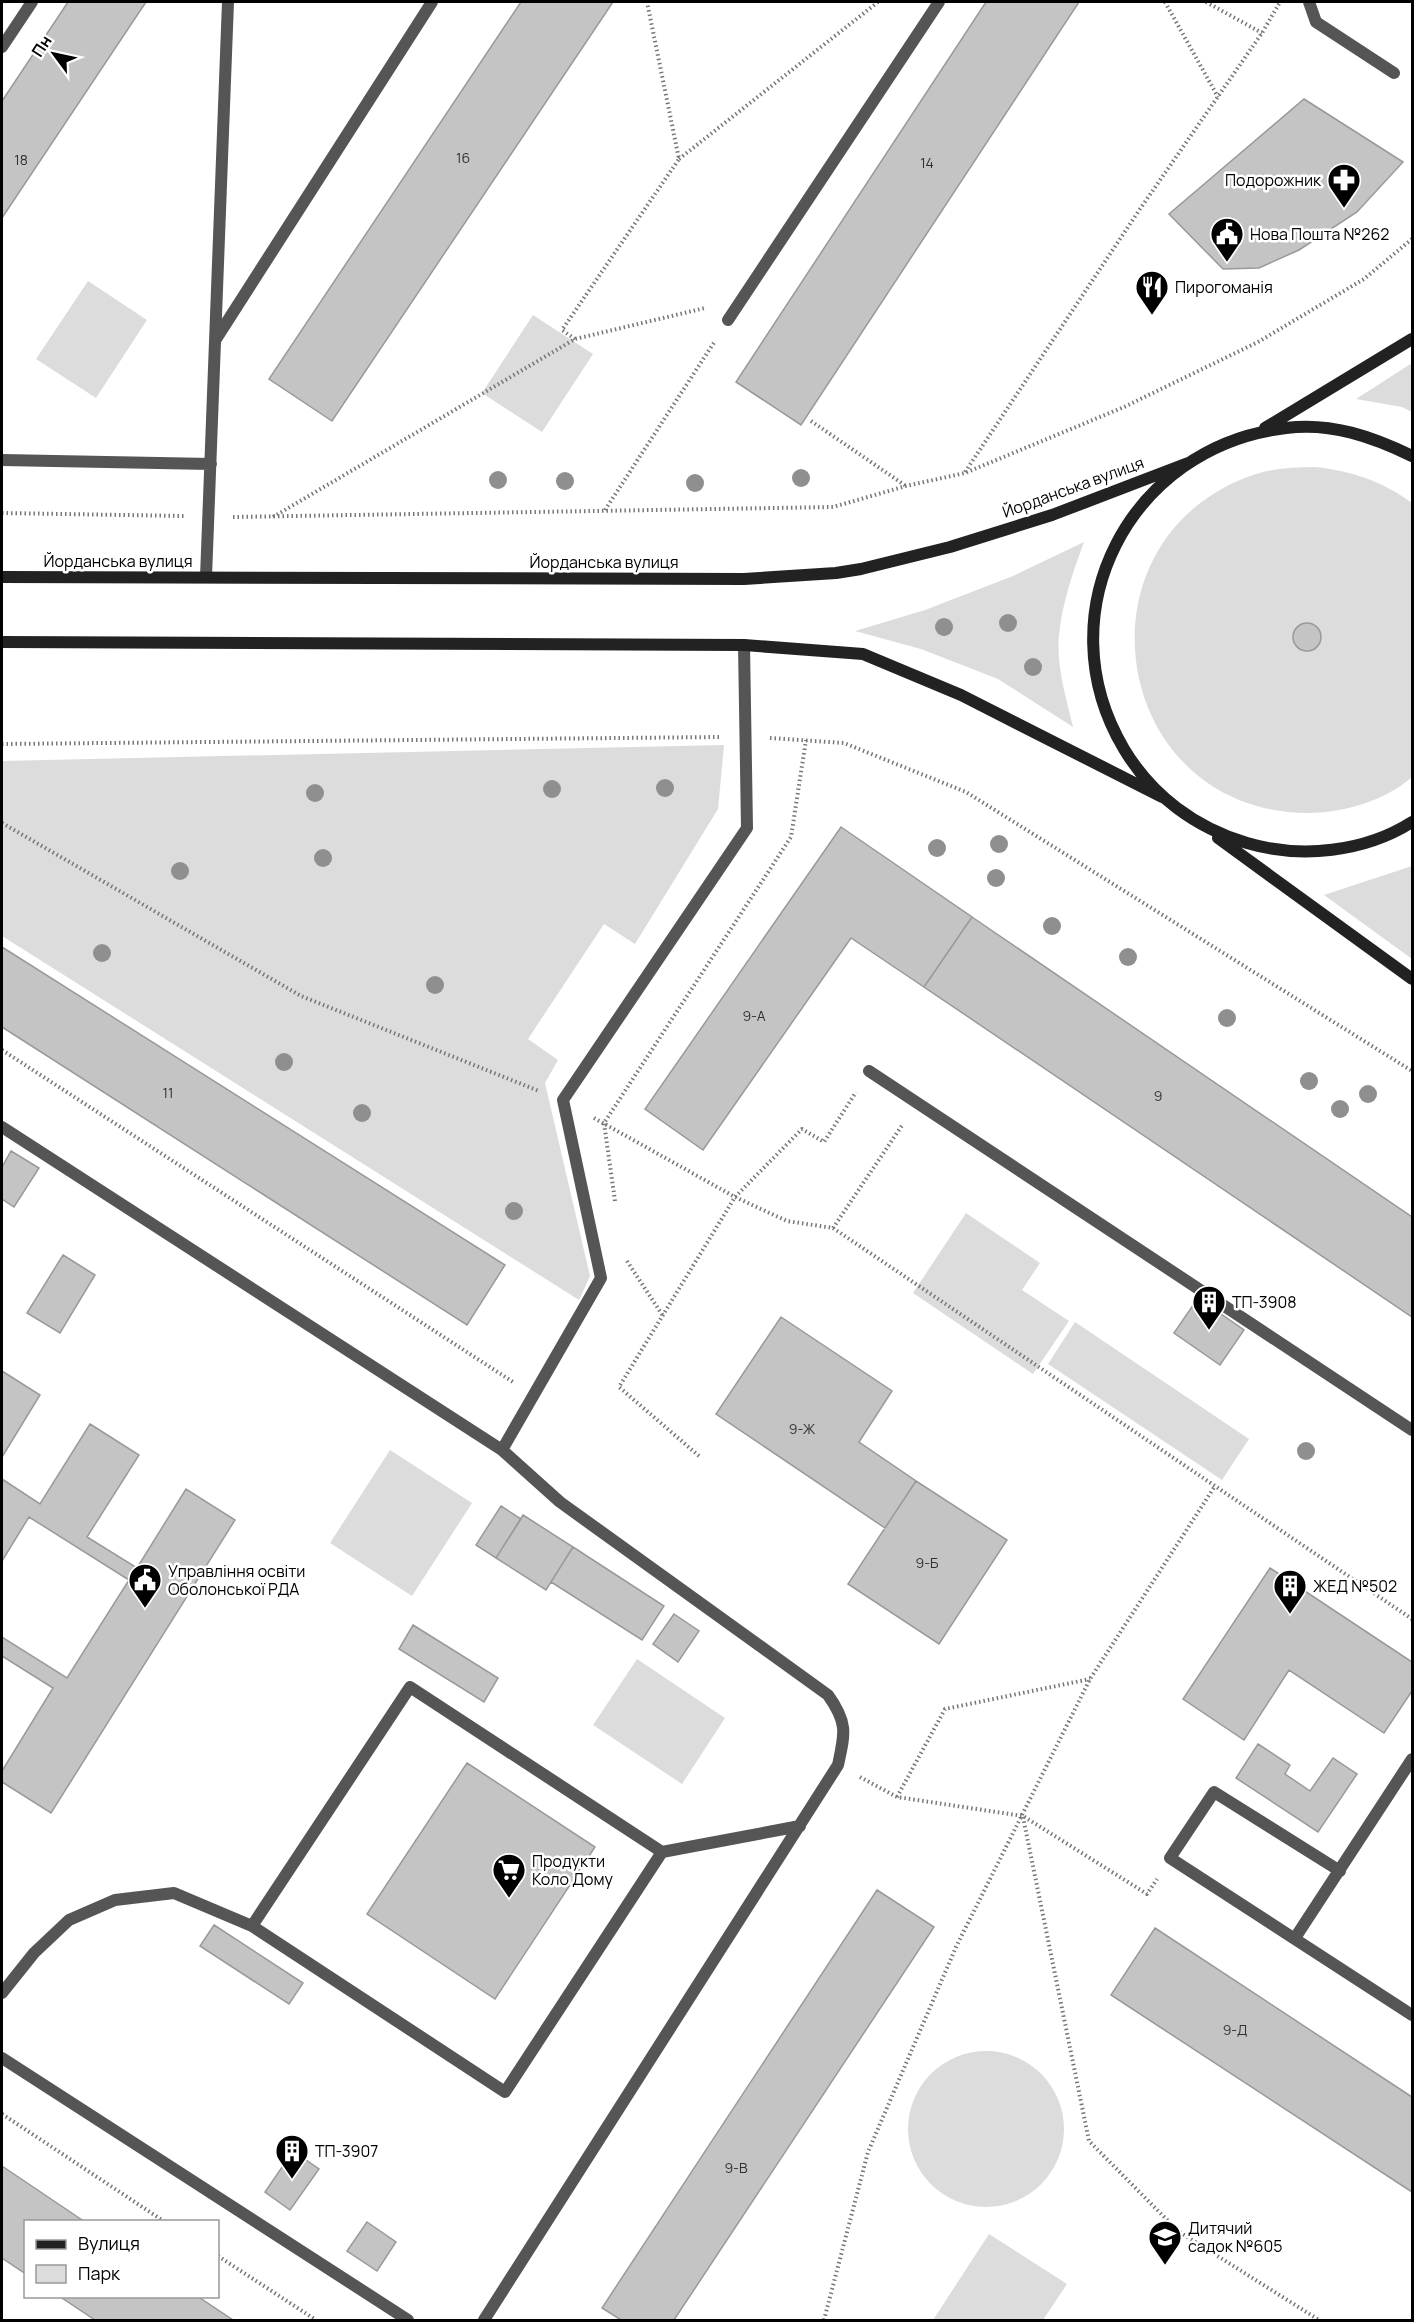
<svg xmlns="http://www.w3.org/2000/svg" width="1414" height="2322" viewBox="0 0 1414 2322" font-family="Manrope,sans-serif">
  <rect width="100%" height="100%" fill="#fff"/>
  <path fill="#dcdcdc" d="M88,281L147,320L96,398L36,359Z
    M533,315L593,354L542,432L482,393Z
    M1412,363V412L1402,407L1356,399Z
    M1315,467C1352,471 1382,481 1412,503V777C1385,801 1343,813 1307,813C1109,811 1068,536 1256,474C1275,468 1295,467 1315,467Z
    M1084,542C1073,572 1062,603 1059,635C1056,666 1066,697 1073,727L998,679L921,649L855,631L925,610L1013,576Z
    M724,745L718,809L635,944L604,924L528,1039L558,1060L545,1083L590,1276L579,1300L2,936V761Z
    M1412,866V959L1324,895Z
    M966,1213L1040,1263L1022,1290L1069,1321L1033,1374L913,1293Z
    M1075,1322L1249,1439L1222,1480L1048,1364Z
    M390,1450L472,1503L412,1596L330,1543Z
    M637,1659L725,1718L682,1784L593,1725Z
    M908 2129a78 78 0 1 1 156 0a78 78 0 1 1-156 0Z
    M989,2234L1067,2284L1043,2320H933Z"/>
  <path fill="#c4c4c4" stroke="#999" stroke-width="1.5" d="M68,2H146L2,218V101Z
    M521,2H613L332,421L269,379Z
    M986,2H1079L801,425L736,382Z
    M1304,99L1403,162L1357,212L1299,250L1259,268L1223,269L1169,214Z
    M1293 637a14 14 0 1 1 28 0a14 14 0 1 1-28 0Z
    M841,827L972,917L924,987L851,938L703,1150L645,1109Z
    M972,917L1412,1217V1317L924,987Z
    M2,947L505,1265L467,1325L2,1027Z
    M11,1151L39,1168L14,1207L2,1199V1167Z
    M63,1255L95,1275L60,1333L27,1313Z
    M1198,1298L1244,1330L1220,1365L1174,1333Z
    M781,1317L892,1391L859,1442L916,1481L885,1528L716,1414Z
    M2,1371L40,1395L2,1457Z
    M90,1424L139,1455L87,1537L137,1568L186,1489L235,1520L51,1813L2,1782V1771L53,1688L2,1656V1637L67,1678L129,1580L29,1517L2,1561V1479L40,1504Z
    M916,1481L1007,1540L939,1644L848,1584Z
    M501,1506L521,1519L496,1558L476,1545Z
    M523,1515L573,1547L546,1590L496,1558Z
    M573,1547L664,1606L642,1640L551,1582Z
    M1270,1568L1412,1662V1691L1384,1733L1289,1670L1244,1740L1183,1699Z
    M674,1614L699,1631L678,1662L653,1644Z
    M413,1625L498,1678L484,1702L399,1649Z
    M1258,1744L1290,1765L1285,1774L1310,1791L1333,1758L1357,1774L1318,1832L1236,1778Z
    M467,1763L595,1847L495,1999L367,1914Z
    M877,1890L934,1927L674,2320H621L602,2308Z
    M214,1925L303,1983L289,2004L200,1946Z
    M1155,1928L1412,2097V2192L1111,1995Z
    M293,2151L319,2169L290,2210L265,2192Z
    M2,2166L85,2222H26V2274L2,2258Z
    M367,2222L396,2242L377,2271L347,2251Z
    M59,2296H197L233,2320H95Z"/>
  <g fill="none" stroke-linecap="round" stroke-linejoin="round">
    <path stroke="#777" stroke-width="4" stroke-dasharray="1.5 3" stroke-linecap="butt" d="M1165,2L1218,97
      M1206,2L1262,33
      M679,159L878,2
      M575,339L562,330L679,159L647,2
      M811,421L906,486
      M965,472L1140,209L1262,33L1280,2
      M605,510L715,341
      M2,513L184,516
      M233,517L833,507L906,486L965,473L1124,407L1258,342L1364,279L1412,239
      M273,517L575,339L705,308
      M770,738L844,743L966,792L1412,1071
      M2,744L721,737
      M2,823L301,996L539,1091
      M2,1050L513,1382
      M594,1118L735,1197L787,1221L833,1228L1412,1619
      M615,1201L604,1123L791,837L806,740
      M833,1228L903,1124
      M627,1261L663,1316
      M699,1456L619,1387L735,1197L802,1129L824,1142L856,1092
      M860,1777L897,1797L1023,1816L1147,1894L1157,1879
      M897,1797L945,1709L1090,1679
      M1023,1817L1089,2141L1178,2231L1319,2320
      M2,2114L165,2222
      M218,2256L316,2320
      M824,2320L868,2152L956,1947L1090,1679L1215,1486"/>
    <path stroke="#555" stroke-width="12" d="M1309,2L1316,22L1394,73
      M2,47L32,2
      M728,320L939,2
      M216,339L432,2
      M2,460L211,464
      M206,577L228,2
      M869,1071L1412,1430
      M2,1127L502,1450L560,1502L828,1695C848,1723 845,1733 838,1765L484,2320
      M502,1450L601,1278L563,1100L747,828L744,645
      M410,1687L662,1852L505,2092L252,1926Z
      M662,1852L800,1826
      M1340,1871L1214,1792L1170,1858L1412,2015
      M1295,1938L1412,1759
      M2,1993L34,1953L69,1920L115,1900L174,1893L252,1926
      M2,2058L408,2320"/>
    <path stroke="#222" stroke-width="12" d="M1265,428L1412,339
      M1412,456C1373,437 1331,422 1286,428C1130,446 1043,613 1124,749C1152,796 1196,828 1247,843C1301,859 1365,852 1412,822
      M2,577L744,579L836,573L861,569L950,547L1052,515L1188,463
      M2,642L744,645L863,654L961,695L1162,797
      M1218,838L1412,979"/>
  </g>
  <g fill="#8f8f8f">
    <circle cx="801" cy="478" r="9"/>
    <circle cx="498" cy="480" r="9"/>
    <circle cx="565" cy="481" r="9"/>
    <circle cx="695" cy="483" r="9"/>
    <circle cx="1008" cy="623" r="9"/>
    <circle cx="944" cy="627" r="9"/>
    <circle cx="1033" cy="667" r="9"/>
    <circle cx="665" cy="788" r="9"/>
    <circle cx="552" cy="789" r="9"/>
    <circle cx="315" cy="793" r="9"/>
    <circle cx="999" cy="844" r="9"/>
    <circle cx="937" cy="848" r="9"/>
    <circle cx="323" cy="858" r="9"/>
    <circle cx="180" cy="871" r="9"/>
    <circle cx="996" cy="878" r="9"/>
    <circle cx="1052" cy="926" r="9"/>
    <circle cx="102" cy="953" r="9"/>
    <circle cx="1128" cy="957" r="9"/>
    <circle cx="435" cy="985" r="9"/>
    <circle cx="1227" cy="1018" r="9"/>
    <circle cx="284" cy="1062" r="9"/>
    <circle cx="1309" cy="1081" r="9"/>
    <circle cx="1368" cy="1094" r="9"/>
    <circle cx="1340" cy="1109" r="9"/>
    <circle cx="362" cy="1113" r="9"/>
    <circle cx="514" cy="1211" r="9"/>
    <circle cx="1306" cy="1451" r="9"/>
  </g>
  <defs>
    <g id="pharmacy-pin" transform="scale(1.725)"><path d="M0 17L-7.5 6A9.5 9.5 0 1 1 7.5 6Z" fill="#000" stroke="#fff"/><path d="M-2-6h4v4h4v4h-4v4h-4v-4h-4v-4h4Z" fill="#fff"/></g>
    <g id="civic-pin" transform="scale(1.725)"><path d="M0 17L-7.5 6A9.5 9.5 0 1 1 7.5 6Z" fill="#000" stroke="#fff"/><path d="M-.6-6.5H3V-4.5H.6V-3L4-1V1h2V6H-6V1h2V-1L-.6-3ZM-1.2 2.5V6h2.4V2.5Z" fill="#fff"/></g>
    <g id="restaurant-pin" transform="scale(1.725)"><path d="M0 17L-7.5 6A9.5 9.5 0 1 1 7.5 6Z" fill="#000" stroke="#fff"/><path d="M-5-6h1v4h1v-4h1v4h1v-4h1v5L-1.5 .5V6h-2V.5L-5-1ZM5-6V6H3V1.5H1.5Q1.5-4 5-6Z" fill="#fff"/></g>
    <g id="building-pin" transform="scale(1.725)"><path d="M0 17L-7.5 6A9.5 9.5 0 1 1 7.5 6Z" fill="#000" stroke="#fff"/><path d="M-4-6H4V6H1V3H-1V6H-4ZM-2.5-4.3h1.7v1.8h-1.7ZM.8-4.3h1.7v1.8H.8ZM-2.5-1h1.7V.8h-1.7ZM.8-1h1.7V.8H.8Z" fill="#fff"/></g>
    <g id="supermarket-pin" transform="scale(1.725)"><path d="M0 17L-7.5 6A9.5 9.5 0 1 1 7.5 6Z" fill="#000" stroke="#fff"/><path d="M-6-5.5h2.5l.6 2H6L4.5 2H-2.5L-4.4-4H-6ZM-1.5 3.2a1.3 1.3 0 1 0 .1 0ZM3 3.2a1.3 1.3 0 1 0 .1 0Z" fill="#fff"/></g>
    <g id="school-pin" transform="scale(1.725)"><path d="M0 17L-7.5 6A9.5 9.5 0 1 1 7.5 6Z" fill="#000" stroke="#fff"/><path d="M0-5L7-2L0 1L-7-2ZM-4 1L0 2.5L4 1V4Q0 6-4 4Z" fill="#fff"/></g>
  </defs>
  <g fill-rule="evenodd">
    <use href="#pharmacy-pin" x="1344" y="180"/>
    <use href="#civic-pin" x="1227" y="234"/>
    <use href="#restaurant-pin" x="1152" y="287"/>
    <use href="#building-pin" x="1209" y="1302"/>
    <use href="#civic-pin" x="145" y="1580"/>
    <use href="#building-pin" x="1290" y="1586"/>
    <use href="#supermarket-pin" x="509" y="1870"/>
    <use href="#building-pin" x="292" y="2151"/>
    <use href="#school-pin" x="1165" y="2237"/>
  </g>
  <g text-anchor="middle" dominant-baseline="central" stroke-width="5" stroke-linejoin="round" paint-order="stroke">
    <g font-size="14" fill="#313131">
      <text x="463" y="157">16</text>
      <text x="21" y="159">18</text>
      <text x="927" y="162">14</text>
      <text x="754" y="1015">9-А</text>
      <text x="168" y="1092">11</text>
      <text x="1158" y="1095">9</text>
      <text x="802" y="1428">9-Ж</text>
      <text x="927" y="1562">9-Б</text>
      <text x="1235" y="2029">9-Д</text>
      <text x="736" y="2167">9-В</text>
    </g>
    <g font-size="16" fill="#000" stroke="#fff" text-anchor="start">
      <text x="1321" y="180" text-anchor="end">Подорожник</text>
      <text x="1250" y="234">Нова Пошта №262</text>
      <text x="1175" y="287">Пирогоманія</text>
      <text x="1232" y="1302">ТП-3908</text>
      <text x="168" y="1571">Управління освіти<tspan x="168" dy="18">Оболонської РДА</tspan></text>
      <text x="1313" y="1586">ЖЕД №502</text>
      <text x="532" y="1861">Продукти<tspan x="532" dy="18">Коло Дому</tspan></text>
      <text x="315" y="2151">ТП-3907</text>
      <text x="1188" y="2228">Дитячий<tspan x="1188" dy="18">садок №605</tspan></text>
    </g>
    <g font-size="16" fill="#000" stroke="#fff">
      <text transform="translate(1073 487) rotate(-20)">Йорданська вулиця</text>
      <text x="118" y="561">Йорданська вулиця</text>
      <text x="604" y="562">Йорданська вулиця</text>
    </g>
  </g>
  <rect width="1414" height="2322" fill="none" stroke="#000000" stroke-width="6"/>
  <rect x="24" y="2220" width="195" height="78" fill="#ffffff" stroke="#999999" stroke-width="1.5"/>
  <rect x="36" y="2240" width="30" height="9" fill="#222222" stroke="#999999" stroke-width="1.5"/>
  <text x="78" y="2250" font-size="18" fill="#000000">Вулиця</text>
  <rect x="36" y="2265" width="30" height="18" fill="#dcdcdc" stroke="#999999" stroke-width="1.5"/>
  <text x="78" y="2280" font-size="18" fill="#000000">Парк</text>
  <g transform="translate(54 54) rotate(303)" stroke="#ffffff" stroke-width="4.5" paint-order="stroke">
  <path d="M0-4.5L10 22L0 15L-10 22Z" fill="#000000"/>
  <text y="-9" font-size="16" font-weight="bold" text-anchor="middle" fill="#000000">Пн</text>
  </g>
</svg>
